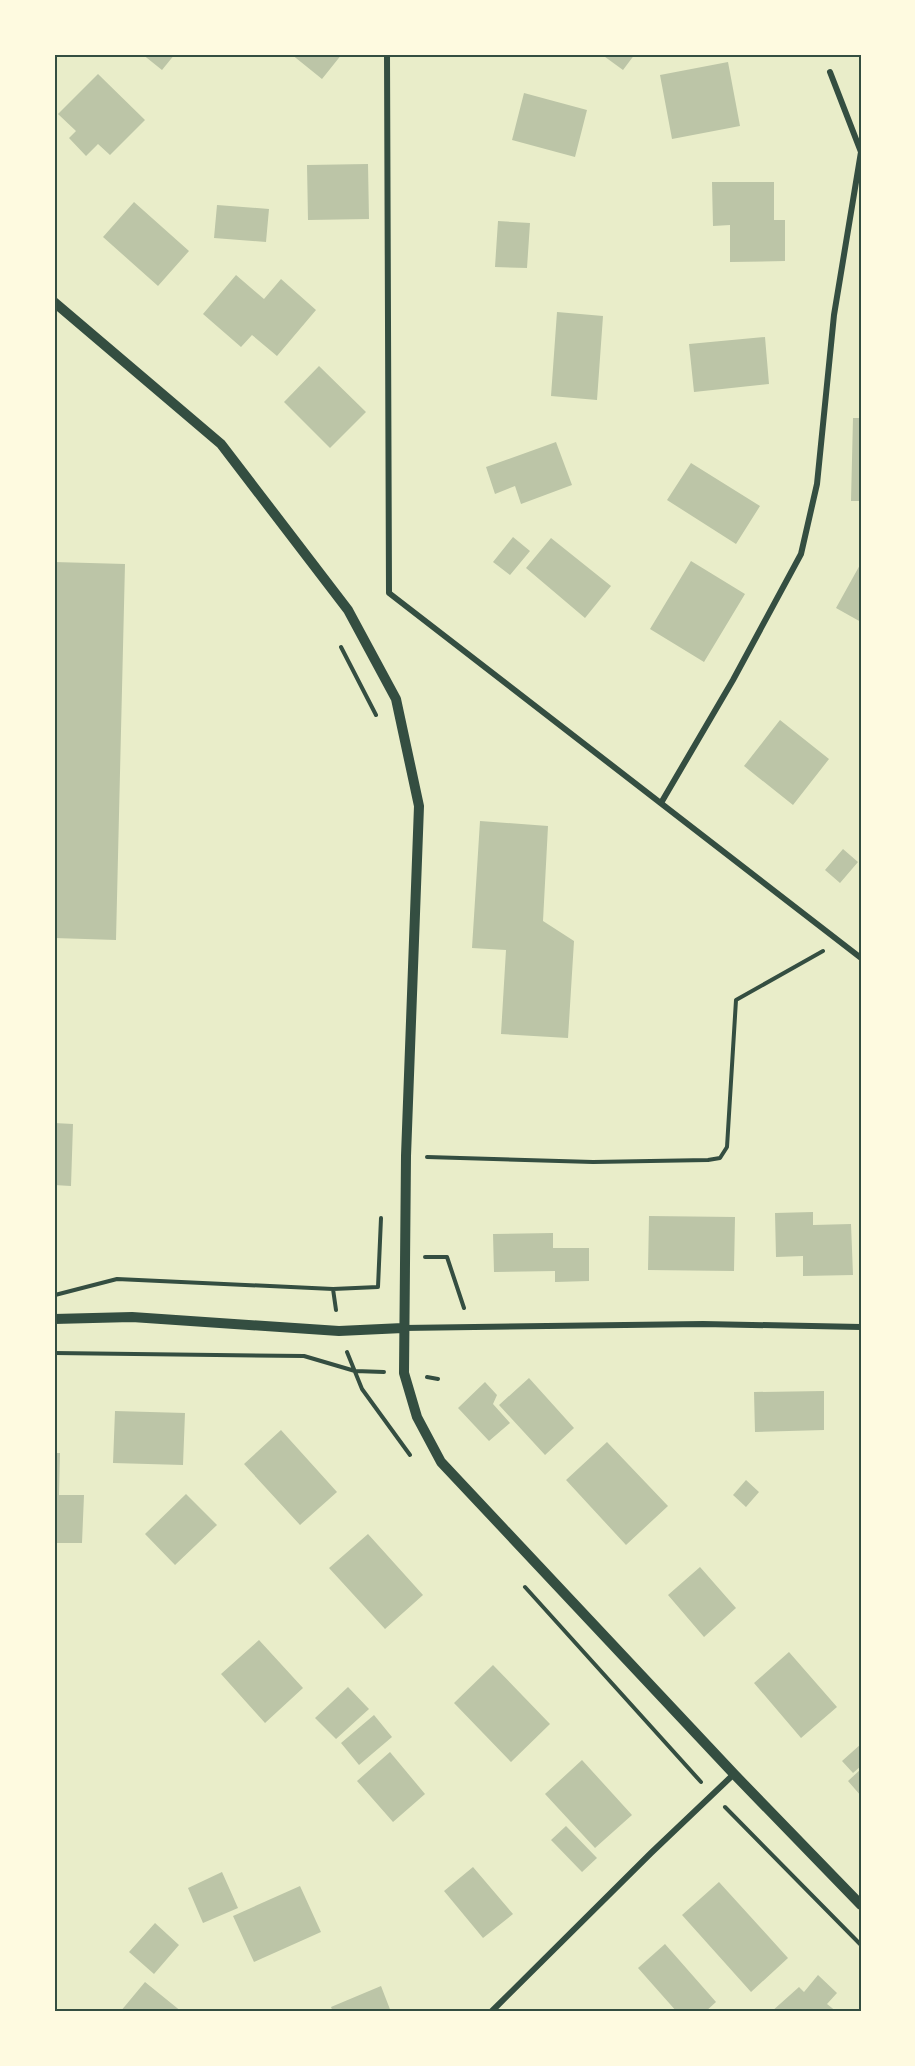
<svg xmlns="http://www.w3.org/2000/svg" width="915" height="2066" viewBox="0 0 915 2066" font-family="'Space Grotesk',sans-serif">
  <rect width="100%" height="100%" fill="#e9edc9"/>
  <path fill="#bcc5a7" d="M142,54H175L162,70Z
    M291,54H342L322,79Z
    M601,54H635L623,70Z
    M728,62L740,126L672,139L660,75Z
    M98,74L145,120L110,155L98,144L86,156L69,138L76,131L58,114Z
    M524,93L587,110L575,157L512,140Z
    M368,164L369,219L308,220L307,165Z
    M712,182H774V220H785V261L730,262V225L713,226Z
    M134,202L189,251L158,286L103,237Z
    M217,205L269,209L266,242L214,238Z
    M498,221L530,223L527,268L495,267Z
    M236,275L264,299L281,279L316,310L277,356L252,335L241,347L203,314Z
    M557,312L603,316L597,400L551,396Z
    M765,337L769,384L694,392L689,344Z
    M319,366L366,412L330,448L284,402Z
    M853,418H861V501H851Z
    M556,442L572,485L521,504L515,486L495,494L486,467Z
    M691,463L760,506L736,544L667,500Z
    M513,537L530,551L510,575L493,562Z
    M551,538L611,586L585,618L526,568Z
    M691,561L745,594L704,662L650,629Z
    M54,562L125,564L116,940L54,938Z
    M861,563V622L836,608Z
    M780,720L829,759L793,805L744,766Z
    M480,821L548,826L543,921L574,941L568,1038L501,1034L506,950L472,948Z
    M843,849L858,862L840,883L825,870Z
    M54,1123L73,1124L71,1186L54,1185Z
    M813,1212V1225L851,1224L853,1275L803,1276V1256L776,1257L775,1213Z
    M649,1216L735,1217L734,1271L648,1270Z
    M553,1233V1248H589V1281L555,1282V1271L494,1272L493,1234Z
    M529,1378L574,1428L545,1455L499,1405Z
    M485,1382L497,1395L493,1404L510,1423L489,1441L458,1408Z
    M824,1391V1430L755,1432L754,1392Z
    M115,1411L185,1413L183,1465L113,1463Z
    M281,1430L337,1492L300,1525L244,1464Z
    M607,1442L668,1506L626,1545L566,1480Z
    M54,1453H60L59,1495H84L82,1543H54Z
    M746,1480L759,1492L746,1507L733,1495Z
    M186,1494L217,1525L175,1565L145,1534Z
    M368,1534L423,1595L385,1629L329,1568Z
    M700,1567L736,1608L704,1637L668,1595Z
    M259,1640L303,1688L265,1723L221,1674Z
    M789,1652L837,1707L801,1738L754,1683Z
    M493,1665L550,1724L511,1762L454,1703Z
    M348,1687L369,1709L336,1739L315,1718Z
    M374,1715L392,1737L359,1765L341,1743Z
    M861,1744V1766L853,1773L842,1761Z
    M390,1752L425,1794L393,1822L357,1781Z
    M582,1760L632,1815L595,1848L545,1794Z
    M861,1769V1796L848,1781Z
    M566,1826L597,1858L582,1872L551,1840Z
    M473,1867L513,1914L483,1938L444,1891Z
    M222,1872L238,1908L203,1923L188,1888Z
    M719,1882L788,1958L751,1992L682,1915Z
    M300,1886L321,1932L254,1962L233,1916Z
    M155,1923L179,1945L154,1974L129,1952Z
    M665,1944L716,2002L705,2012H677L638,1968Z
    M818,1975L837,1993L827,2004L837,2012H771L799,1987L804,1992Z
    M145,1982L182,2012H120Z
    M381,1986L391,2012H333L331,2007Z"/>
  <g fill="none" stroke-linecap="round" stroke-linejoin="round">
    <path stroke="#344e41" stroke-width="4" d="M341,647L376,715
      M427,1157L593,1162L708,1160L720,1158L727,1147L736,1000L823,951
      M425,1257H447L464,1308
      M333,1289L378,1287L381,1218
      M55,1295L117,1279L333,1289L336,1310
      M347,1352L362,1389L410,1455
      M54,1353L304,1356L355,1371L384,1372
      M427,1377L438,1379
      M525,1587L701,1782
      M725,1807L861,1945"/>
    <path stroke="#344e41" stroke-width="6" d="M387,54L389,593L861,958
      M661,803L733,680L801,554L817,484L834,315L861,152L830,72
      M403,1328L703,1324L861,1327
      M491,2012L651,1853L734,1774"/>
    <path stroke="#344e41" stroke-width="10" d="M54,302L221,444L348,610L396,699L419,806L406,1156L404,1373L417,1417L441,1462L734,1774L861,1905
      M54,1319L132,1317L339,1331L403,1328"/>
  </g>
  <rect width="915" height="2066" fill="none" stroke="#fefae0" stroke-width="111"/>
  <rect x="56" y="56" width="804" height="1954" fill="none" stroke="#344e41" stroke-width="2"/>
</svg>
